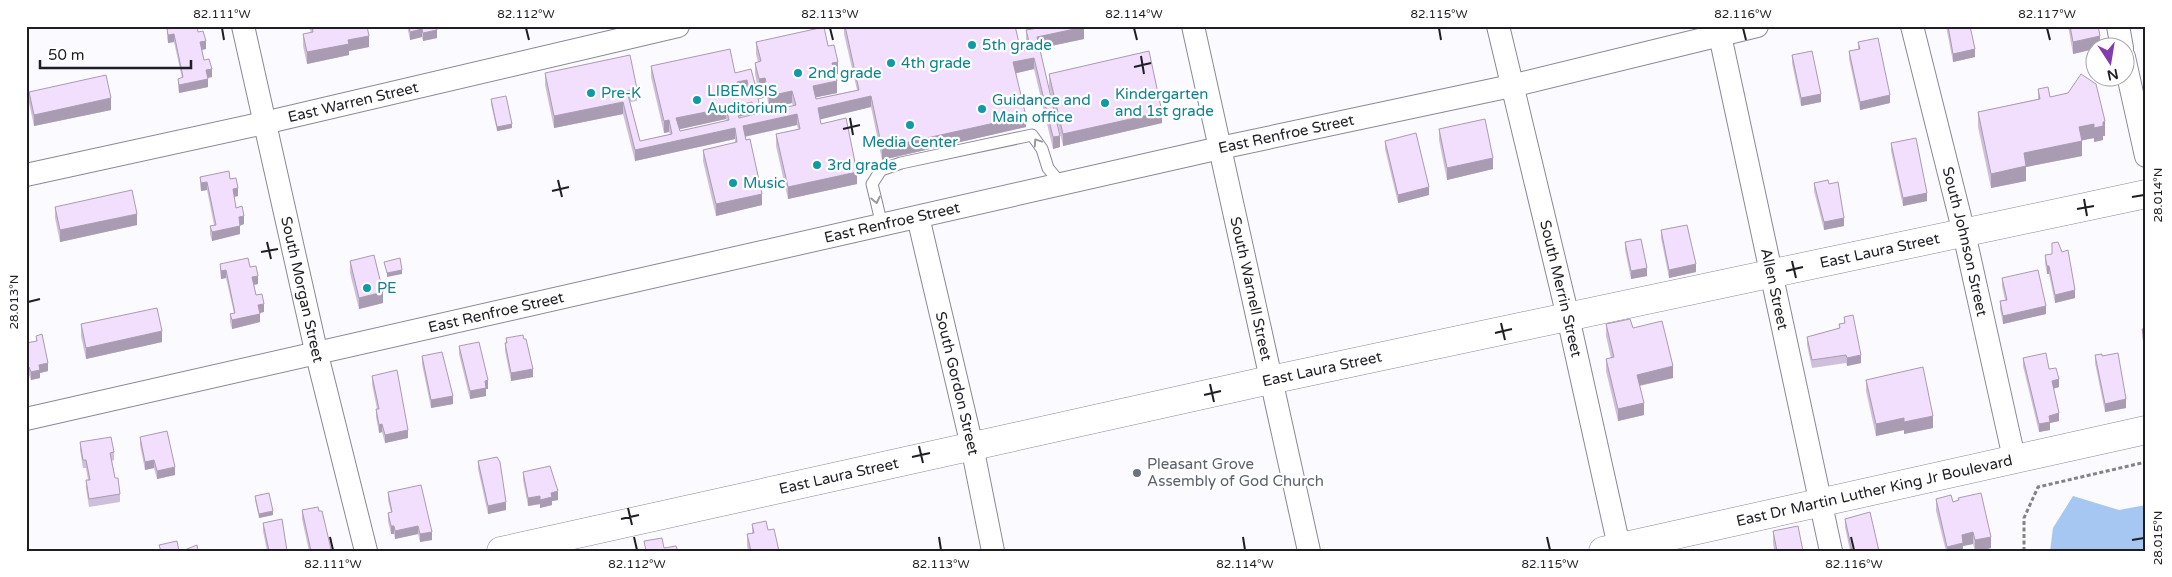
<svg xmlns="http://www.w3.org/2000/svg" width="2172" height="577" viewBox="0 0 2172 577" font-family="'Varela Round',sans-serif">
  <rect width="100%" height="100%" fill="#fbfafe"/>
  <path fill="#a5c7f1" d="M2073,496L2119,510L2146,505V551H2050L2053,528Z"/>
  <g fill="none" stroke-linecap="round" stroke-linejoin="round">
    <g stroke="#8a8898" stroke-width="13">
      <path id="service" d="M877,226L880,217L872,184L881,170L901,163L1032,135L1042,149L1048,168L1061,184"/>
    </g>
    <g stroke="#8a8898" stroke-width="24">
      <g id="minor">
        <path id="s1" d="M243,26L317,355L366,551"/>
        <path id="s2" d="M1193,26L1309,551"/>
        <path id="s3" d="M1498,26L1568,317L1620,551"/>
        <path id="s4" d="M1718,26L1831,551"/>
        <path id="s5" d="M1912,26L1964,233L2014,458"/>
        <path d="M2118,26L2122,48"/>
        <path d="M2124,57L2146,156"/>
        <path id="s6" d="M26,175L264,123L678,26"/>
        <path id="s7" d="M918,217L972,446L993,551"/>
        <path id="s8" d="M26,419L1220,148L1511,86L1757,26"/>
      </g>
    </g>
    <g stroke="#8a8898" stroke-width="29">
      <g id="tertiary">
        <path id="s9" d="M501,551L1270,380L2146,194"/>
        <path id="s10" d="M1603,551L2146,430"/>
      </g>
    </g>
    <path stroke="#838287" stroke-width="3" stroke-dasharray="4 2.5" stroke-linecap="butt" d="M2024,551V518L2038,487L2146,462"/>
    <use href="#service" stroke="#fff" stroke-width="11"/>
    <use href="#minor" stroke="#fff" stroke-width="22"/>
    <use href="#tertiary" stroke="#fff" stroke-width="28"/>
  </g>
  <path fill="#d0bfda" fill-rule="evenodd" d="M309,26H367L369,47L349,51V55L307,64L303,46V34L311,33Z
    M407,26H436L437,38L423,41L422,37L410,40Z
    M844,26H1015L1021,51L1028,50L1026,42V30L1036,28L1035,26H1092L1084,28V39L1040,48L1060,147L1053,149L1034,69L1016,73L1026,127L882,160L871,107L820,119L821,124L857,184L788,199L776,146V134L798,129L797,125L745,137L762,205L716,216L703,161V150L735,143V139L635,161L623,114L554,128L545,85V73L637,89V101L630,102L640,141L670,134L669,132L664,133L651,77V66L735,73L755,84H757L755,74V63L758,62L756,54V42L828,46L838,74H835L837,93L816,97V99L857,90L844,34ZM747,91L748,95L740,96L739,93ZM767,97L769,108L792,103L793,106L761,113L758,99ZM752,114V115L739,118L738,117ZM726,119L727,121L680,131V129Z
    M1946,26H1970L1975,57L1953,62Z
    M2068,26H2098L2100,48H2094V49L2073,54Z
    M167,29L198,32L206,49L202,50L204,60L212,77L208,78V87L179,93L178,87V79L182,78L174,42L168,43L167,37Z
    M1858,42L1890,103L1860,110L1849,59V51L1858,49Z
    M1792,55L1821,102L1801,106L1792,63Z
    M1049,74L1162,123L1063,146L1049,86Z
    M2038,89L2050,97L2068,93L2105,136H2103V140L2094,142V138L2082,140V156L2026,167V181L1991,188L1978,127V112L2038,99Z
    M29,92L111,110L34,126L29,103Z
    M491,99L512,128L497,131L491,104Z
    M1439,129L1493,169L1447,180L1439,140Z
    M1385,141L1429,195L1398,203L1385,149Z
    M1891,143L1927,201L1903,206L1891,151Z
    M200,177L230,179L238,196L234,197L236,208L244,224L240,225V234L212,241L210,234V226L214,225L207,190L201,191L200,185Z
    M1814,183L1829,184L1844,226L1824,230L1814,191Z
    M55,207L137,225L60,242L55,218Z
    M1661,230L1696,272L1669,278L1661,238Z
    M1625,242L1647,276L1631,279L1625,250Z
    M2045,255L2075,298L2055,303L2049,274H2047L2045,263Z
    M350,261L383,303L359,309L350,273Z
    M220,264L250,267L258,284L254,285L256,295L264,312L260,313V322L232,329L230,322V314L234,313L226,278L221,279L220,272Z
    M2002,278L2046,314L2003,324L2000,309V301L2005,300L2002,286Z
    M1844,317L1861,363L1847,366L1846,363L1812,368L1807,345V337L1839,328V324L1844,323Z
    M81,324L162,342L86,359L81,336Z
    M1606,324L1633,328L1673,378L1640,386L1644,415L1618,421L1606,371V359L1611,358L1606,336Z
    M2146,328V355L2142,337V329Z
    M36,336L48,371L40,373V378L31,380L29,375L26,376L36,341Z
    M506,338L524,339L533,377L511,381L505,351V343H506Z
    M459,346L488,389H486V396L470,399L459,354Z
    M2095,355L2102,356L2126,408L2105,412L2095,363Z
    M422,356L453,404L431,408L422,364Z
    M2023,358L2049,369L2059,387L2053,389L2059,421L2050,423V430L2039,432L2023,366Z
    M372,376L408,438L385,443L382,432L379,433L376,417V409H377L372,384Z
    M1866,380L1933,428L1904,434V430L1876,436L1866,391Z
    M140,437L175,475L157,479L154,468L145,470L140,445Z
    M80,442L114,452V460L112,461L115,478L120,494V502L89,507L86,488V480H88L86,468H83L80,450Z
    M478,461L506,510L488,514L478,469Z
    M523,472L558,500L552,501V505L540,508V504L528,506L523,480Z
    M388,492L432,540L420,542L418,534L395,539L394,534H391L388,521V513L391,512L388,500Z
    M255,496L273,515L259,518L255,500Z
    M1958,498L1991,548L1979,551H1975L1973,544L1963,546V551H1946L1936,511V499L1953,502L1958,500Z
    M302,510L331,551H309L302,519Z
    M1845,519L1879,551H1850L1845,527Z
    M263,523L287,551H267L263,531Z
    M752,524L768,530L779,551H748L747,546V534L752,533Z
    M1773,531L1803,551H1774L1773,542Z"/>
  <path fill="#a99bb1" d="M1082,26H1092L1084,28V39L1037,49V37Z
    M422,29V37L410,40V32Z
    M437,30V38L423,41V33Z
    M174,34V42L168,43V35Z
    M369,36V47L349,51V55L307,64V52L348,40Z
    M2100,36V48H2094V49L2073,54V42Z
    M206,41V49L200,50V42Z
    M1975,49V57L1953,62V54Z
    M1034,58V69L1013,74V62Z
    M838,62V74L832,75V63Z
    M212,69V77L206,78V70Z
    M765,78V86H767V97L756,100V88H759V79Z
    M208,79V87L179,93V85Z
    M747,80V91L737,94V82Z
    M837,81V93L813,98V86Z
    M792,91V103L769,108V96Z
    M1821,94V102L1801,106V98Z
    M1890,95V103L1860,110V102Z
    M871,96V107L818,120V108Z
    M111,98V110L34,126V115Z
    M623,102V114L554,128V116Z
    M752,102V114L736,117V106Z
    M726,108V119L676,130V118Z
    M1162,112V123L1063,146V134Z
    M797,114V125L743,137V126Z
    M1026,116V127L882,160V148Z
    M669,120V132L664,133V121Z
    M2105,121V136H2103V140L2094,142V128L2103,122Z
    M512,124V128L497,131V127Z
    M2094,124V138L2079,141V127Z
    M735,128V139L635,161V150Z
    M1060,136V147L1053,149V137Z
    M2082,141V156L2026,167V181L1991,188V174L2024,153Z
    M1493,158V169L1447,180V168Z
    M857,172V184L788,199V187Z
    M207,182V190L201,191V183Z
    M1429,187V195L1398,203V195Z
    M238,188V196L233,197V189Z
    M1927,193V201L1903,206V198Z
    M762,194V205L716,216V204Z
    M137,214V225L60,242V230Z
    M244,216V224L239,226V217Z
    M1844,218V226L1824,230V222Z
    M240,226V234L212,241V232Z
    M1696,264V272L1669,278V270Z
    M2047,266H2049V274H2047Z
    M1647,268V276L1631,279V271Z
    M226,270V278L221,279V271Z
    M402,270V274L387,277V273Z
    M258,276V284L252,285V277Z
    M2075,290V298L2055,303V295Z
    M383,292V303L359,309V298Z
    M264,304V312L258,313V305Z
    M2046,306V314L2003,324V316Z
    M260,314V322L232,329V320Z
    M162,331V342L86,359V348Z
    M1861,355V363L1847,366V358Z
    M48,363V371L40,373V378L31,380V372L39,365Z
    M1673,366V378L1637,386V375Z
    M29,367V375L26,376V368Z
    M533,369V377L511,381V373Z
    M2059,379V387L2052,389V381Z
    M488,380V389H486V396L470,399V391L485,381Z
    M453,396V404L431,408V400Z
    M2126,399V408L2105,412V404Z
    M1644,403V415L1618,421V409Z
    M2059,413V421L2050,423V430L2039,432V424L2049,416Z
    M1933,416V428L1904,434V422Z
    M1904,418V430L1876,436V424Z
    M382,424V432L379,433V425Z
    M408,430V438L385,443V435Z
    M154,460V468L145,470V462Z
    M175,467V475L157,479V471Z
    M558,491V500L552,501V505L540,508V500L551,493Z
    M540,496V504L528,506V498Z
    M506,502V510L488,514V506Z
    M273,511V515L259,518V514Z
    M391,526H394V534H391Z
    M418,526V534L395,539V531Z
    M432,532V540L420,542V534Z
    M1973,532V544L1963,546V551H1947V547L1962,535Z
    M1991,537V548L1979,551H1975V540Z"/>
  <path fill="#f2defd" stroke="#a99bb1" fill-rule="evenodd" d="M180,26H197L198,32L203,31L206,41L200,42L204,60L209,59L212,69L206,70L208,79L179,85L178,79L183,77L174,34L168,35L167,29Z
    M312,26H367L369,36L348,40L349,44L307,52L303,34L313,32Z
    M409,26H436L437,30L423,33L422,29L410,32Z
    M845,26H1015L1021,51L1031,49L1026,30L1038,28V26H1084V27L1037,37L1060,136L1053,137L1034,58L1013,62L1026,116L882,148L871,96L818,108L821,124L846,118L857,172L788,187L776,134L800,129L797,114L743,126L746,140L750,139L762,194L716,204L703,150L737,142L735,128L635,150L623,102L554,116L545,73L630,55L637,89L627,91L640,141L672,134L669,120L664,121L651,66L730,49L735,73L751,69L755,84L766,82L765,78L759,79L755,63L761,61L756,42L824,27L828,46L834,45L838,62L832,63L837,81L813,86L816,99L859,90ZM747,80L750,94L740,96L737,82ZM767,86L769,96L792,91L796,105L761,113L756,88ZM752,102L755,114L739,118L736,106ZM726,108L729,120L680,131L676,118Z
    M1948,26H1970L1975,49L1953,54Z
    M2070,26H2098L2100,36L2073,42Z
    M1878,38L1890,95L1860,102L1849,51L1860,49L1858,42Z
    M1149,51L1162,112L1063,134L1049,74Z
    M1812,51L1821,94L1801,98L1792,55Z
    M2081,74L2096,84L2105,121L2103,122V126L2094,128V124L2079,127L2082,141L2024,153L2026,166L1991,174L1978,112L2040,99L2038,89L2048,87L2050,97L2068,93Z
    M106,75L111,98L34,115L29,92Z
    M506,96L512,124L497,127L491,99Z
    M1485,119L1493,158L1447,168L1439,129Z
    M1416,133L1429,187L1398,195L1385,141Z
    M1916,138L1927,193L1903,198L1891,143Z
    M229,171L230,179L236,178L238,188L233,189L236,208L242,206L244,216L239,217L240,226L212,232L210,226L216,225L207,182L201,183L200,177Z
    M1828,180L1829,184L1838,182L1844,218L1824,222L1814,183Z
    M132,190L137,214L60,230L55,207Z
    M1687,225L1696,264L1669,270L1661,230Z
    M1641,239L1647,268L1631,271L1625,242Z
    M2058,242L2062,252L2068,250L2075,290L2055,295L2049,266H2047L2045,255L2052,254V243Z
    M374,255L383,292L359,298L350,261Z
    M248,258L250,267L256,266L258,276L252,277L256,295L262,294L264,304L258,305L260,314L232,320L230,314L235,313L226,270L221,271L220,264Z
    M400,258L402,270L387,273L384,262Z
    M2038,270L2046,306L2003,316L2000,301L2007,300L2002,278Z
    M157,308L162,331L86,348L81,324Z
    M1853,315L1861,355L1847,358L1846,355L1812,360L1807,337L1840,328L1839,324L1845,323L1844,317Z
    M1630,319L1633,328L1662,321L1673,366L1637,375L1644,403L1618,409L1606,359L1614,357L1606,324Z
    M2146,328V347L2142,329Z
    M42,334L48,363L39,365L40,370L31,372L29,367L26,368V343L37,341L36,336Z
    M523,335L524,339H526L533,369L511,373L505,343H507L506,338Z
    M479,342L488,380L485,381L486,388L470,391L459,346Z
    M442,352L453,396L431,400L422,356Z
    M2046,353L2049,369L2056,368L2059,379L2052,381L2059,413L2049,416L2050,422L2039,424L2023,358Z
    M2118,353L2126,399L2105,404L2095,355L2102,354V356Z
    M1923,367L1933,416L1904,422V418L1876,424L1866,380Z
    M397,370L408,430L385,435L382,424L379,425L376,409H379L372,376Z
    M167,431L175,467L157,471L154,460L145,462L140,437Z
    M111,437L114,452L110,453L115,478H118L120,494L89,499L86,480H90L86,460H83L80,442Z
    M497,457L500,462L506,502L488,506L478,461Z
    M550,466L558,491L551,493L552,497L540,500V496L528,498L523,472Z
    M421,485L432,532L420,534L418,526L395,531L394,526H391L388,513L392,512L388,492Z
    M269,493L273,511L259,514L255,496Z
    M1981,493L1991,537L1975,540L1973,532L1962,535L1963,543L1947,547L1936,499L1951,495L1953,502L1959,500L1958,498Z
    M318,507L319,511H322L331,549L324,551H311L302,510Z
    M1870,512L1879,551H1852L1845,519Z
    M282,519L287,551H269L263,523Z
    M766,521L768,530L774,529L779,551H751L747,534L754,533L752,524Z
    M1798,526L1803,551H1777L1773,531Z
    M662,538L664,548L676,546L678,551H646L644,541Z
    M177,541L179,551H161L159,545Z
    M197,545L198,551H182Z"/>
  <defs><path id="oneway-chevron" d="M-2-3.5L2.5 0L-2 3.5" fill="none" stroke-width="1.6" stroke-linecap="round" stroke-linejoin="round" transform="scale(1.25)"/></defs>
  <g stroke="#9a9a9c">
    <use href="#oneway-chevron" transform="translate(1037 142) rotate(-124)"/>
    <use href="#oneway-chevron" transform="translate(876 200) rotate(78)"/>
  </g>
  <path fill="none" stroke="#1f1e24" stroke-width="2" d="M222,28L224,40M526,28L529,40M830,28L833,40M1134,28L1137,40M1439,28L1441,40M1743,28L1746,40M2047,28L2050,40M1141,56L1144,74M1134,67L1151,63M850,118L853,135M843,129L860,125M558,180L562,197M552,191L569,187M2132,197L2144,195M2084,199L2087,216M2077,209L2094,206M267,242L271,259M261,252L278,249M1792,261L1796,278M1786,271L1803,267M28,302L40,299M1501,323L1505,340M1495,333L1512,329M1210,384L1214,402M1204,395L1221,391M919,446L923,463M912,457L930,453M628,508L632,525M621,519L639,515M330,537L333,550M634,537L637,550M939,537L941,550M1243,537L1245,550M1547,537L1550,550M1851,537L1854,550M2132,540L2144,538"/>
  <g fill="#0f9aa8" stroke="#fff" stroke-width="2">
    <circle cx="972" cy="45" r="5"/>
    <circle cx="891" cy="63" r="5"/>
    <circle cx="798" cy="73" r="5"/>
    <circle cx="591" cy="93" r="5"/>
    <circle cx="697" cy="100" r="5"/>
    <circle cx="1105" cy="103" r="5"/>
    <circle cx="982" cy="109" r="5"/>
    <circle cx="910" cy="125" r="5"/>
    <circle cx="817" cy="165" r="5"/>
    <circle cx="733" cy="183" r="5"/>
    <circle cx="367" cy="288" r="5"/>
  </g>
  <circle fill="#6b7280" stroke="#fff" stroke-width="2" cx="1137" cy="473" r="5"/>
  <g text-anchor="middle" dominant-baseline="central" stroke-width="4.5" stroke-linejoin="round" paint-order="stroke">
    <g font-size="15" fill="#0d838f" stroke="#fff" text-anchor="start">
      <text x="982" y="45">5th grade</text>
      <text x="901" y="63">4th grade</text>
      <text x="808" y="73">2nd grade</text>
      <text x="707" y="91">LIBEMSIS<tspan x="707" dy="17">Auditorium</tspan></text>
      <text x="601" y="93">Pre-K</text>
      <text x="1115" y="94">Kindergarten<tspan x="1115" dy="17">and 1st grade</tspan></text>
      <text x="992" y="100">Guidance and<tspan x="992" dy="17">Main office</tspan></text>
      <text x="910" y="142" text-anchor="middle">Media Center</text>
      <text x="827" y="165">3rd grade</text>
      <text x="743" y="183">Music</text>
      <text x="377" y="288">PE</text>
    </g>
    <g font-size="15" fill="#1f1e24" stroke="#fff">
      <text stroke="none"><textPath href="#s6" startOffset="335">East Warren Street</textPath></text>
      <text stroke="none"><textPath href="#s8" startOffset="1292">East Renfroe Street</textPath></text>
      <text stroke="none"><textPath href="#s8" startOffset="888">East Renfroe Street</textPath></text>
      <text stroke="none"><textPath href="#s5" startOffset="222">South Johnson Street</textPath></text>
      <text stroke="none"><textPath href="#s9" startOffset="1411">East Laura Street</textPath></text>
      <text stroke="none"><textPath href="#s3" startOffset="270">South Merrin Street</textPath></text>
      <text stroke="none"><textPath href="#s1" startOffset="270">South Morgan Street</textPath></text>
      <text stroke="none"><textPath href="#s2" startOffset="269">South Warnell Street</textPath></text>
      <text stroke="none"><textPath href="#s4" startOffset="269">Allen Street</textPath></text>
      <text stroke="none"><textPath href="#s8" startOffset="482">East Renfroe Street</textPath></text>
      <text stroke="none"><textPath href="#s9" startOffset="841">East Laura Street</textPath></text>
      <text stroke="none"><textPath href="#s7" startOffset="171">South Gordon Street</textPath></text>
      <text stroke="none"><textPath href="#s9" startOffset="346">East Laura Street</textPath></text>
      <text stroke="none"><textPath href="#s10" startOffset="278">East Dr Martin Luther King Jr Boulevard</textPath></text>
    </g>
    <g font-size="15" fill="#5b616d" stroke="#fff" text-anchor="start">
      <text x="1147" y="464">Pleasant Grove<tspan x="1147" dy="17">Assembly of God Church</tspan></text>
    </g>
  </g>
  <rect width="2172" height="577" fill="none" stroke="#ffffff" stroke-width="55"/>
  <g transform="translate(2110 62) rotate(168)"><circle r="24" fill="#ffffff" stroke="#a5a5a7"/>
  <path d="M0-4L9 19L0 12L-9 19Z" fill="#843bae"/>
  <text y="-8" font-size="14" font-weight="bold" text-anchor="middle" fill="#1f1e24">N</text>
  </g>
  <path d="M40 60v8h151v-8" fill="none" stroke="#1f1e24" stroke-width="2.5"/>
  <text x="48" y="60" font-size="15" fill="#1f1e24" stroke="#ffffff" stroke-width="4" paint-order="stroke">50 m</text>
  <rect x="28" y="28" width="2116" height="522" fill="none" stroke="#1f1e24" stroke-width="2"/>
  <g font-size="12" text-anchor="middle" fill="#1f1e24">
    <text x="222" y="18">82.111°W</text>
    <text x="526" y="18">82.112°W</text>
    <text x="830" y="18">82.113°W</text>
    <text x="1134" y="18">82.114°W</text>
    <text x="1439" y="18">82.115°W</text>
    <text x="1743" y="18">82.116°W</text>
    <text x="2047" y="18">82.117°W</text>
    <text transform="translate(2158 195) rotate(-90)" y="4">28.014°N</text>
    <text transform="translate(14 302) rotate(-90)" y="4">28.013°N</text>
    <text transform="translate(2158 538) rotate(-90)" y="4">28.015°N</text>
    <text x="333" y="568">82.111°W</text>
    <text x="637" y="568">82.112°W</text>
    <text x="941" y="568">82.113°W</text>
    <text x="1245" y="568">82.114°W</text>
    <text x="1550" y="568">82.115°W</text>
    <text x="1854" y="568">82.116°W</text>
  </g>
</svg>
